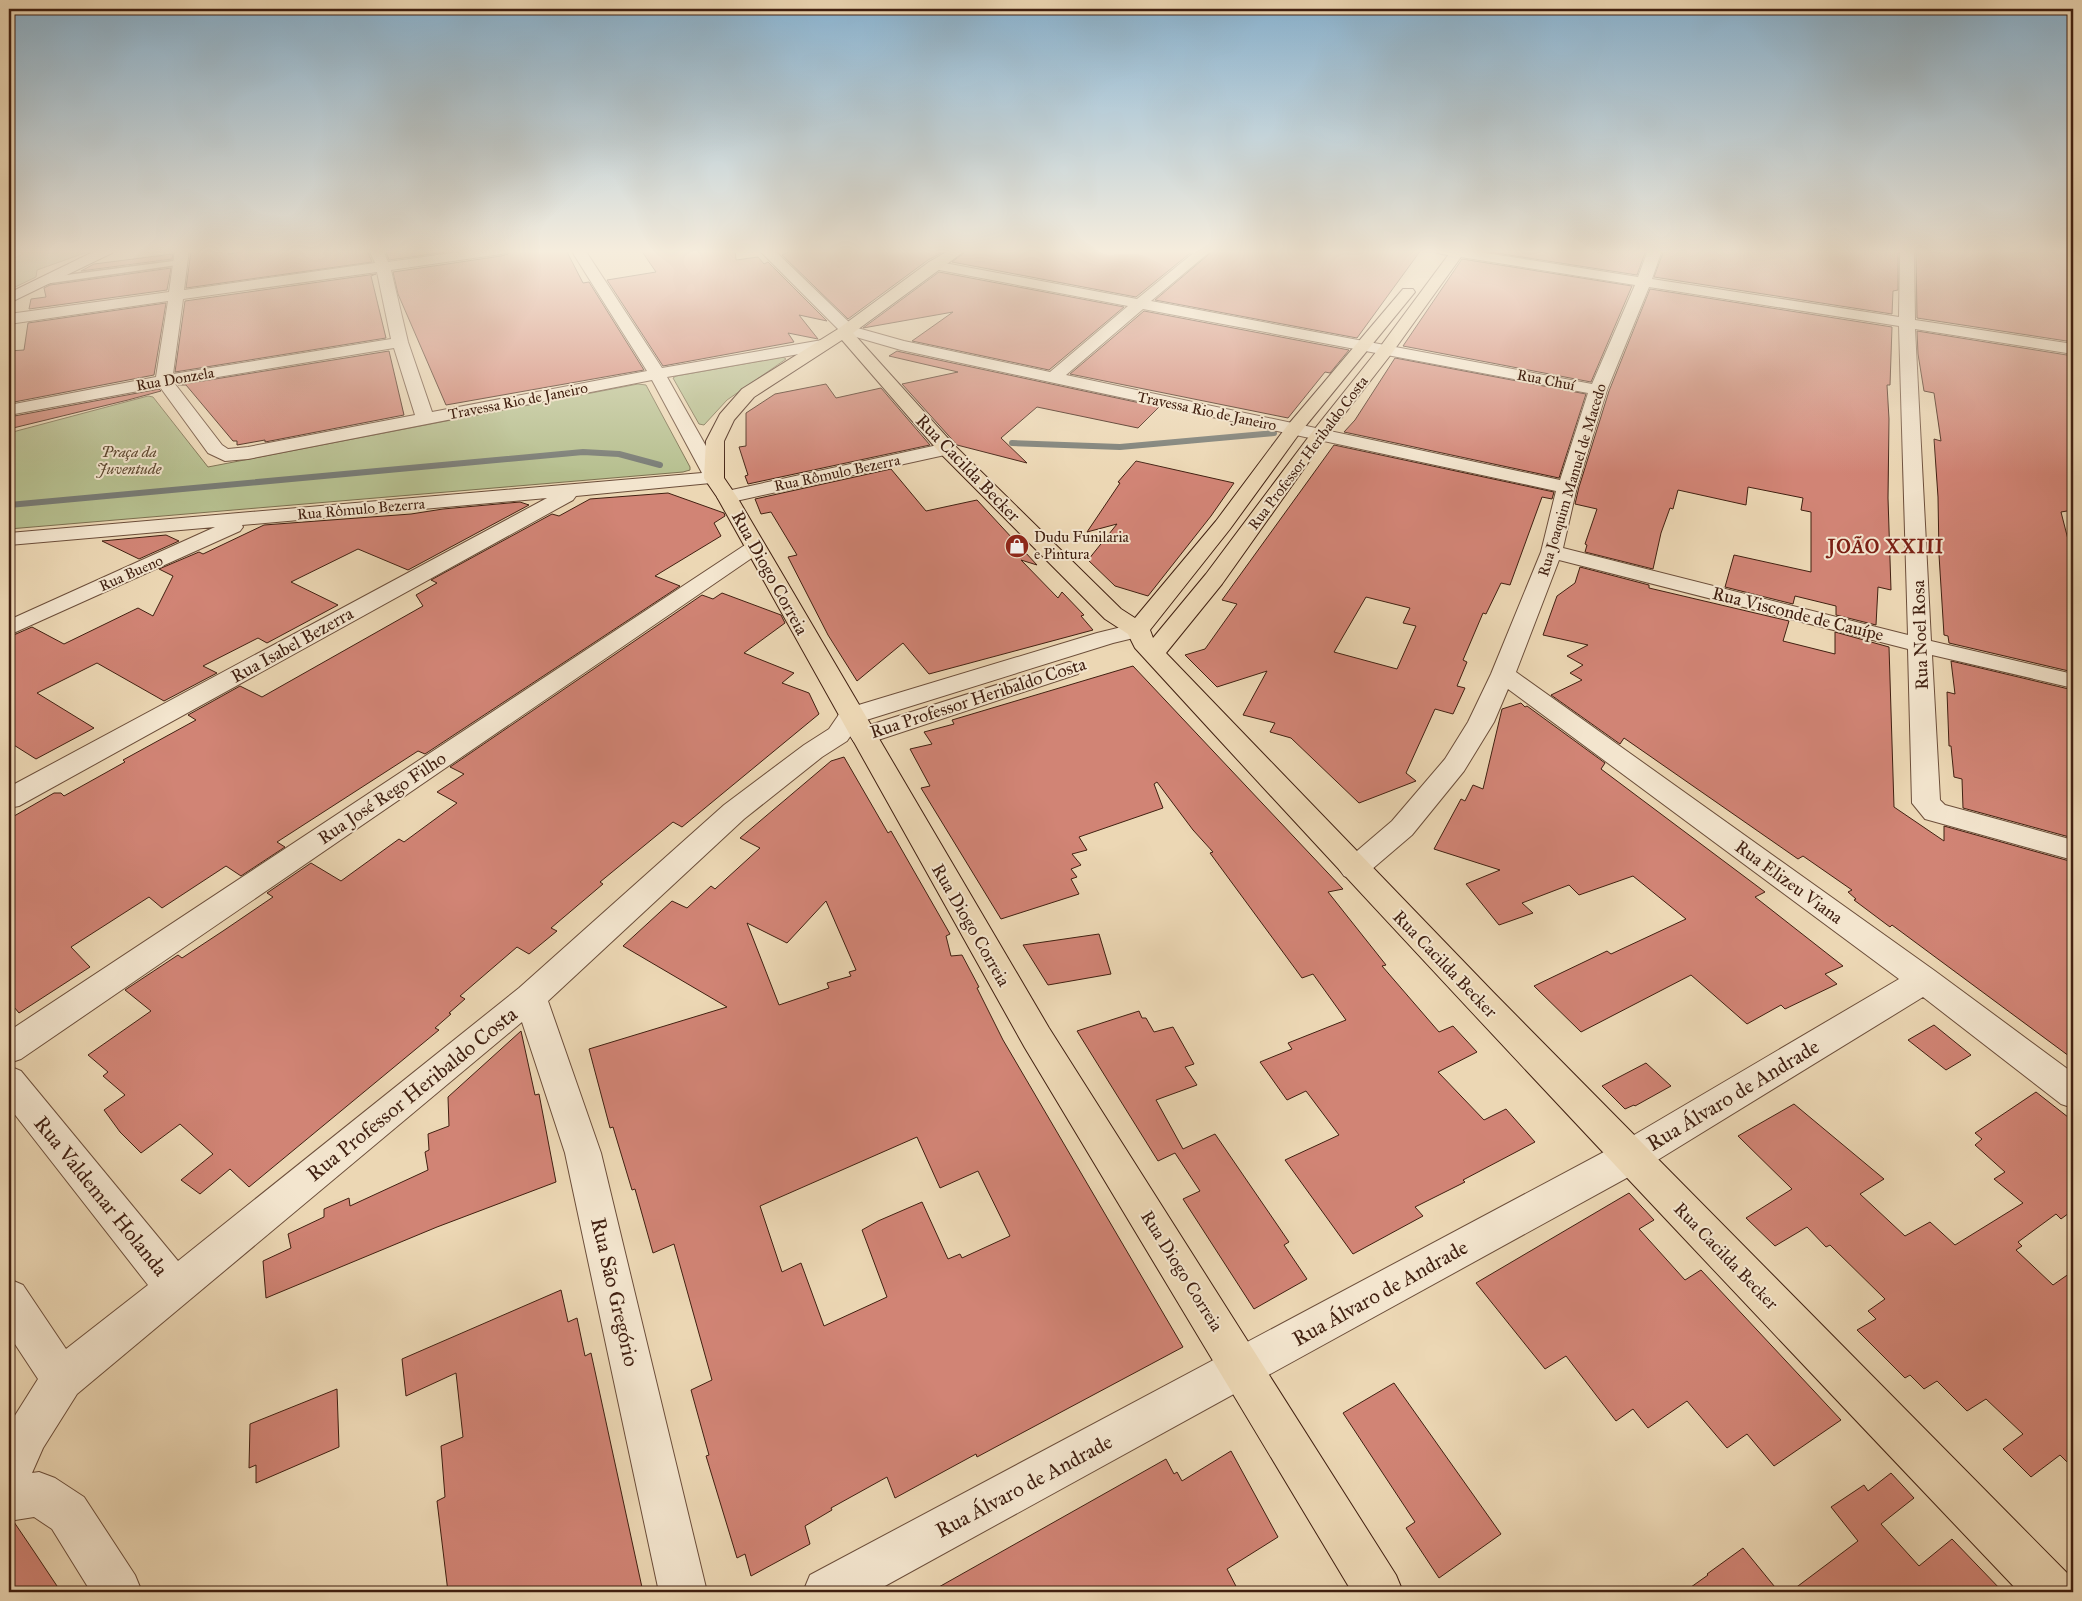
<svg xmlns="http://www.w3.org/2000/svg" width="2082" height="1601" viewBox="0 0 2082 1601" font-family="'IM FELL Great Primer',serif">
  <rect width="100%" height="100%" fill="#ecd7b4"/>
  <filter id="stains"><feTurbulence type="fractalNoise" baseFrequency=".004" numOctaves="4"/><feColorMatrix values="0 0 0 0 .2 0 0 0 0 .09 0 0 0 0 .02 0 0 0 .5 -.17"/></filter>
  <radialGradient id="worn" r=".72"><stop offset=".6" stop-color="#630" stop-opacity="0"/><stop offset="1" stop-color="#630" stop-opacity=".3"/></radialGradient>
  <path fill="#b6bf8f" stroke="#7c7050" d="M25,250H93L37,270L36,277L9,290V260L21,255Z
    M783,357L786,359L727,400L704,425L699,424L673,378L676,376Z
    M638,384L646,385L690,467V470L683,472L9,529V433L148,396L153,397L208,467Z"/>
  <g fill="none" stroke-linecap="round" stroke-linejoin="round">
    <path stroke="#787b74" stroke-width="6" d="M1012,443L1120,447L1274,433
      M9,505L583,452L619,454L660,465"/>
  </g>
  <path fill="#d18475" stroke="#412011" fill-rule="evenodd" d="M202,250H217L216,253L228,251V254L255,250H367L372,262L186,288L191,251Z
    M385,250H461L389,260Z
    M510,250H566L583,283L589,282L644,370L446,405L398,294L393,272L501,256L508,254Z
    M641,250H735L736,260L758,257L764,264L768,262L827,321L799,315L818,339L788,333L794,342L663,366L607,280L656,272Z
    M793,250H947L928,260L848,319L782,255Z
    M968,250H1194L1136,297L952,262Z
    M1214,250H1421L1357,338L1155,300Z
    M1477,250H1582L1602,253V250H1646L1637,275Z
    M1664,250H1898V290L1893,291L1892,314L1654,277Z
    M1916,250L1940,253L1938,250H2003L2027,253L2026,250H2073V342L1917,318Z
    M173,254L172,259L81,271L94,264Z
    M1462,259L1632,286L1591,382L1403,346Z
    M171,268L167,290L29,309L31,299L46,297L44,288L50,285Z
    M939,272L1124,307L1049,370L912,341L953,312L863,328Z
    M376,274L371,276L386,338L175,372L185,301Z
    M1650,289L1892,327L1890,385H1887L1889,419L1888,498L1891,590L1878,587L1876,625L1836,615V606L1795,596L1793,604L1725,587L1734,555L1811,572V512L1801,510L1803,498L1748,487L1746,505L1678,490L1673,509L1670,508L1661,533L1653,569L1585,552L1587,545L1585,544L1597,509L1575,504L1579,487L1609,391Z
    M166,303L154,375L9,403V351L24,350L28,323Z
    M1144,311L1349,350L1330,373L1325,372L1288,418L1070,374Z
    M1917,331L2073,356V371H2071L2073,382V510L2061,512L2073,559V672L1949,643L1948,636L1944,635L1939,555L1938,497L1934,439L1941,441L1934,393L1924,391L1918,354Z
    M389,351L404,415L265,442V440L237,445V441H233L186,385H178Z
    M897,351L901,352L1159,407L1138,428L1037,407L1001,438L1027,463L957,445L902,384L958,372L889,356Z
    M1395,358L1586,394L1559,478L1344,432L1355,420Z
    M826,384L836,398L881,388L930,445L748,484L745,476L748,475L739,447L746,446V413L775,394Z
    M159,389L161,391L128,400L9,429V417Z
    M1334,445L1554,492L1552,499L1542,497L1510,585L1501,583L1486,614L1483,613L1463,660L1467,662L1457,686L1465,688L1453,714L1435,709L1406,773L1416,781L1359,803L1291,738L1270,732L1275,723L1243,715L1267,671L1217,687L1185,655L1205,649L1237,604L1222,600ZM1366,597L1410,608L1403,623L1416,626L1397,669L1334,652Z
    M1136,461L1234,483L1211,516L1148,596L1115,586L1088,560L1117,524L1087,532L1120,483L1118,482Z
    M891,469L926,511L977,500L1037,565L1021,560L1058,598L1062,592L1084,615L1081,616L1093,630L929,674L903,643L857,681L828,635L788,557L797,555L771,512L761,514L755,499Z
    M668,493L724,513L725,516L714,523L721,536L655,576L680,586L425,754L418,751L277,842L285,847L241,876L226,866L162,908L149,897L71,947L90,967L19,1013L9,1001V842L12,840L9,838V819L54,793H61L64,796L125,762L123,760L196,720L188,715L240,686L262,697L423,606L416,595L437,583L431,580L552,514L559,516L590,499Z
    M520,502L529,505L408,570L358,549L291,582L338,605L267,643L258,638L203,666L217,673L164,701L97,663L37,693L94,728L36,759L9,742V637L32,627L64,644L138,608L153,616L173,576L159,569L199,552L203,554L264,525L411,514L443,509Z
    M166,535L179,541L139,559L102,541Z
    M1580,567L1649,585V588L1789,621L1783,641L1835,654V632L1889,647L1894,807L1944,841V826L2073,862V1059L1892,925L1890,927L1854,900L1856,899L1848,892L1852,890L1803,856L1798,859L1624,738L1620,744L1551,695L1582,680L1570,673L1583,665L1567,656L1588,645L1543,635L1557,596L1575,583Z
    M722,593L781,615L785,623L744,653L794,673L782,683L809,693L819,714L682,827L673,822L600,882L603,884L551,928L557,931L529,954L517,947L460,996L465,999L449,1013L451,1014L435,1028L439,1030L249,1187L230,1169L200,1194L181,1180L213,1154L180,1124L141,1153L120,1132L104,1110L125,1095L103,1076L108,1072L88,1055L151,1011L125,990L178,955L182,958L223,931L273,897L267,893L311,863L341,881L399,839L404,842L457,803L437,792L464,774L450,767L702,595L713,599Z
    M1951,661L2073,690V838L1963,808L1962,779L1954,777L1951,746H1949L1947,692L1955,694Z
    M1133,666L1343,889L1328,892L1386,965L1382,966L1439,1032L1453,1026L1477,1052L1438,1072L1484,1120L1506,1109L1535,1142L1463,1180L1465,1182L1415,1207L1423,1216L1353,1254L1285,1160L1339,1135L1306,1091L1287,1100L1260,1062L1292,1049L1288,1043L1346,1020L1313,974L1302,978L1210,853L1213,852L1193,830L1157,782L1154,784L1163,808L1079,837L1087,850L1072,854L1081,865L1071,869L1077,877L1071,879L1079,894L1001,919L921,788L930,786L910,749L932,744L924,732L954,724L952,720Z
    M1521,703L1525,707L1527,706L1605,763L1601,769L1765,892L1755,897L1843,966L1825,974L1837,984L1785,1009L1781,1005L1747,1024L1691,975L1581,1032L1534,986L1607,951L1611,954L1686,919L1633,876L1579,895L1569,885L1522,903L1533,913L1499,925L1466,884L1500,870L1434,849L1461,799L1465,801L1473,785L1483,789L1502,709Z
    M844,757L888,833L891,831L950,934L946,936L951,956L962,955L979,987L977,988L1003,1040L1183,1347L977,1457L976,1454L895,1498L887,1477L831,1508L832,1510L805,1526L810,1544L751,1576L745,1554L737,1558L706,1456L709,1455L691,1390L712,1380L674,1244L653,1253L635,1189L632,1190L613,1127L610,1128L589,1049L727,1007L623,946L672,901L687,908L711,886L715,889L760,848L740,838L831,761ZM826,901L856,970L849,972L851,976L827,983L829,988L779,1005L747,923L787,943ZM917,1137L940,1188L978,1171L1010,1236L962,1258L960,1254L948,1259L922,1202L878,1221L862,1230L887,1297L824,1326L801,1263L782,1272L760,1206Z
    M1099,934L1111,974L1048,985L1023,945Z
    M1139,1011L1142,1018H1146L1154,1032L1173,1027L1194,1064L1185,1067L1197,1085L1156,1100L1183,1149L1215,1134L1289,1242L1284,1245L1307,1279L1254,1309L1183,1199L1200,1191L1175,1153L1158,1161L1077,1031Z
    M1934,1025L1971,1055L1946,1070L1908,1040Z
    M521,1031L535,1095L539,1094L556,1182L437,1227L266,1298L263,1261L291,1248L288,1234L324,1217V1209L349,1198L350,1206L428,1170L425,1152L429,1150L428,1134L449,1126L448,1097Z
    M1646,1063L1671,1086L1635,1106L1634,1105L1625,1109L1602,1086Z
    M2036,1092L2073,1121V1210L2061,1219L2056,1214L2018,1242L2022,1246L2016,1250L2053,1285L2073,1271V1468L2060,1455L2031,1477L2003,1449L2023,1434L1986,1399L1967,1411L1937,1381L1924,1389L1910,1375L1905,1378L1857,1330L1876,1319L1868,1311L1885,1299L1830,1245L1826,1247L1807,1227L1775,1246L1746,1218L1792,1189L1738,1136L1794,1104L1884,1179L1860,1194L1905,1236L1930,1222L1955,1245L2023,1203L1994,1179L2005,1172L1975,1145L1982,1139L1975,1133Z
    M1629,1193L1654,1220L1639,1229L1685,1280L1701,1270L1841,1420L1774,1466L1747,1434L1727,1448L1687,1401L1648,1428L1633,1409L1616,1421L1566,1356L1545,1369L1476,1283Z
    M561,1290L568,1322L577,1318L585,1356L591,1353L643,1592H448L437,1501L445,1497L441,1446L463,1437L456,1373L406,1396L402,1359Z
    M1394,1383L1501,1534L1439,1578L1406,1528L1415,1522L1343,1413Z
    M337,1389L339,1447L256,1483V1465L249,1468L250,1424Z
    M1231,1451L1278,1537L1227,1569L1239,1592H930L1166,1459L1174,1474L1177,1472L1182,1481Z
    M1891,1473L1914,1498L1881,1524L1919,1566L1952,1539L2003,1592H1790L1858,1541L1831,1507L1864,1485L1868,1491Z
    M14,1522L35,1553L61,1592H9V1523Z
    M1743,1548L1779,1592H1684L1708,1575L1707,1574Z"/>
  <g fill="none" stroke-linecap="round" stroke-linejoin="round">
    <g stroke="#6c4e3a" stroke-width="3">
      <path id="service" d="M181,260H184V264L44,284L40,281L44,278Z"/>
    </g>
    <g stroke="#6c4e3a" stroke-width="2">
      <path id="minor" d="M175,250H189L184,290L375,263L369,250H383L388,262L473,250H508L506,253L501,254L391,270L408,342L432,412L647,371L571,250H585L662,368L822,340L828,342L830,345L828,348L822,350L667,377L724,478L721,482L576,496L573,500L19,806L9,808V787L547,498L242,525L243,527L240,531L9,635V620L215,527L9,545V533L702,473L652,380L248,459L225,461L208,453L160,387L9,415V405L156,377L168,301L9,324V314L169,292ZM377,272L391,339L173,374L183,299ZM394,348L415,415L248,447L228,449L222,445L175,384Z
        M759,250H774L854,327L904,341L1050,372L1128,306L934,269L929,268L927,265L929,262L934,261L1137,299L1197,250H1212L1151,301L1592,384L1635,285L1442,254L1437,253L1435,250H1467L1638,277L1648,250H1662L1652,279L1899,317L1900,250H1914L1915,320L2073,344V354L1915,329L1931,641L2073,674V688L1932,655L1940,800L1945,805L2073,840V860L1925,819L1912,803L1908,649L1559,560L1516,672L1935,971L2073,1073V1108L2061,1104L1923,997L1643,1169L874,1592H803L810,1575L1617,1145L1899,979L1508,689L1494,722L1464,771L1412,835L1364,876L1354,880L1344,876L1339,869L1344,862L1392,821L1445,759L1468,722L1491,674L1541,552L1556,491L901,350L842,333ZM1649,287L1899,326L1908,635L1563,548L1577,487L1607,390ZM1143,309L1588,393L1560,480L1066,375Z
        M947,443L954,445L956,449L954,453L727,503L720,501L717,497L720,493L727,491Z
        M755,541L762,543L766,547L762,551L21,1059L9,1063V1031L748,543Z
        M851,708L860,710L864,716L847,741L822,757L744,819L548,1001L601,1153L707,1592H659L565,1153L522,1022L77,1394L43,1448L32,1473L39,1472L55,1478L84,1497L135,1575L142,1592H91L52,1529L34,1517L9,1521V1425L38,1379L9,1335V1279L23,1285L66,1349L148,1285L9,1107V1066L21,1071L178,1261L519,988L724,805L804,745L829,729L842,710Z"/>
    </g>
    <g stroke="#6c4e3a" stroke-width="2">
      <path id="tertiary" d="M1138,623L1146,625L1150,630L1146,635L1113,643L860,722L851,724L842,722L838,716L842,710L1097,633Z
        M1069,662L1078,664L1081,669L1078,674L872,742L863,744L854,742L850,736L854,730Z"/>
    </g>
    <g stroke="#412011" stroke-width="2">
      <path id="secondary" d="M97,250H114L112,253L9,303V293Z"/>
    </g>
    <g stroke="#412011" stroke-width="2">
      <path id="primary" d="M950,250H966L853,333L954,445L1121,609L1135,618L1216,521L1287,426L1403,289H1413L1415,292L1299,434L1230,529L1150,630L1153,638L1206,574L1313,431L1380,347L1452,250H1466L1392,353L1325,439L1222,584L1166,653L1493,992L2069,1575L2073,1586V1592H2019C1722,1280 1426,966 1135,648L1128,634L1105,619L940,453L842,340L754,397L734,420L724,441V478L737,497L1049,1028L1396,1575L1403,1592H1352L1025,1048L717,497L704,478L706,441L720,414L742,389L838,329L929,262Z"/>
    </g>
    <use href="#service" fill="#f3e5ce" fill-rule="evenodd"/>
    <use href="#minor" fill="#f3e5ce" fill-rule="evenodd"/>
    <use href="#tertiary" fill="#f3e5ce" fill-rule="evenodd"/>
    <use href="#secondary" fill="#f3e5ce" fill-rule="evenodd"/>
    <use href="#primary" fill="#ecd7b4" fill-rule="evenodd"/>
  </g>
  <linearGradient id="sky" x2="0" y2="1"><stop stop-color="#89b5d4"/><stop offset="0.53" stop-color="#f6eddd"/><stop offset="1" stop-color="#f6eddd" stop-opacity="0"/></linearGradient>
  <rect width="2082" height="474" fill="url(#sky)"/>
  <defs>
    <g id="shop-disc" transform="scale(1.25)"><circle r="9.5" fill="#8f2418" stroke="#f3e5ce"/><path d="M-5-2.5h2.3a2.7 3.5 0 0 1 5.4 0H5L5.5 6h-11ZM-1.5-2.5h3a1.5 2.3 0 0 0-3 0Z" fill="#fff"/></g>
  </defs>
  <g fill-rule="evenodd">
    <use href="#shop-disc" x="1017" y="546"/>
  </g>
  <g text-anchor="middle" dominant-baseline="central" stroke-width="4" stroke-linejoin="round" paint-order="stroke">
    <g font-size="15" fill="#412011" stroke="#f3e5ce">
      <text transform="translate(175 379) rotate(-10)">Rua Donzela</text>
      <text transform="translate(1546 380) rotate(11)">Rua Chuí</text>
      <text transform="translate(518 401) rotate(-11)">Travessa Rio de Janeiro</text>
      <text transform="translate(1207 411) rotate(12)">Travessa Rio de Janeiro</text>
      <text transform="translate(1308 453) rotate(-53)">Rua Professor Heribaldo Costa</text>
      <text transform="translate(837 473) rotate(-12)">Rua Rômulo Bezerra</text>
      <text transform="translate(1572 480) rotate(-73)">Rua Joaquim Manuel de Macedo</text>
      <text transform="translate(361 509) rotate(-5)">Rua Rômulo Bezerra</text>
      <text transform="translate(131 573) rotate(-24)">Rua Bueno</text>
    </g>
    <g font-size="15" font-style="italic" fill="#5e4830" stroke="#f3e5ce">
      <text x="129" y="452">Praça da<tspan x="129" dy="17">Juventude</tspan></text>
    </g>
    <g font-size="15" fill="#412011" stroke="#f3e5ce" text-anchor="start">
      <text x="1034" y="537">Dudu Funilaria<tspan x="1034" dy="17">e Pintura</tspan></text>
    </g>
    <g font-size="18" fill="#412011" stroke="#f3e5ce">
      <text transform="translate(968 468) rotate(46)">Rua Cacilda Becker</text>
      <text transform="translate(770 573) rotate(61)">Rua Diogo Correia</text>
      <text transform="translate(1798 614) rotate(14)">Rua Visconde de Cauípe</text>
      <text transform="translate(1920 635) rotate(-92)">Rua Noel Rosa</text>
      <text transform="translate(292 645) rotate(-29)">Rua Isabel Bezerra</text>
      <text transform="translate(978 698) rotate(-18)">Rua Professor Heribaldo Costa</text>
      <text transform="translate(382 798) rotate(-34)">Rua José Rego Filho</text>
      <text transform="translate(1789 882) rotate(36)">Rua Elizeu Viana</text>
      <text transform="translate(971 925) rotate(60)">Rua Diogo Correia</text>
      <text transform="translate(1445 964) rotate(46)">Rua Cacilda Becker</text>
      <text transform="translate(1726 1256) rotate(46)">Rua Cacilda Becker</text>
      <text transform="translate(1182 1271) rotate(58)">Rua Diogo Correia</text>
    </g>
    <g font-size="19" font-weight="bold" letter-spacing="1" fill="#7a1f14" stroke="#f3e5ce">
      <text x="1886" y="546">JOÃO XXIII</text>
    </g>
    <g font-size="21" fill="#412011" stroke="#f3e5ce">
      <text transform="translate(412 1094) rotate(-39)">Rua Professor Heribaldo Costa</text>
      <text transform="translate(1733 1095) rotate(-31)">Rua Álvaro de Andrade</text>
      <text transform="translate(101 1196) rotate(51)">Rua Valdemar Holanda</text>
      <text transform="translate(615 1292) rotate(77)">Rua São Gregório</text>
      <text transform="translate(1380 1293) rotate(-29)">Rua Álvaro de Andrade</text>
      <text transform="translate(1024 1486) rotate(-28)">Rua Álvaro de Andrade</text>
    </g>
  </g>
  <rect width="2082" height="1601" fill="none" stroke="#ecd7b4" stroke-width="30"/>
  <rect x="10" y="10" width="2062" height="1581" fill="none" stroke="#412011" stroke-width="2.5"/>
  <rect x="15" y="15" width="2052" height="1571" fill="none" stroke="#412011"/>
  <rect width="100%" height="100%" filter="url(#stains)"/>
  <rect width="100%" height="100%" fill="url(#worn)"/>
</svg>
